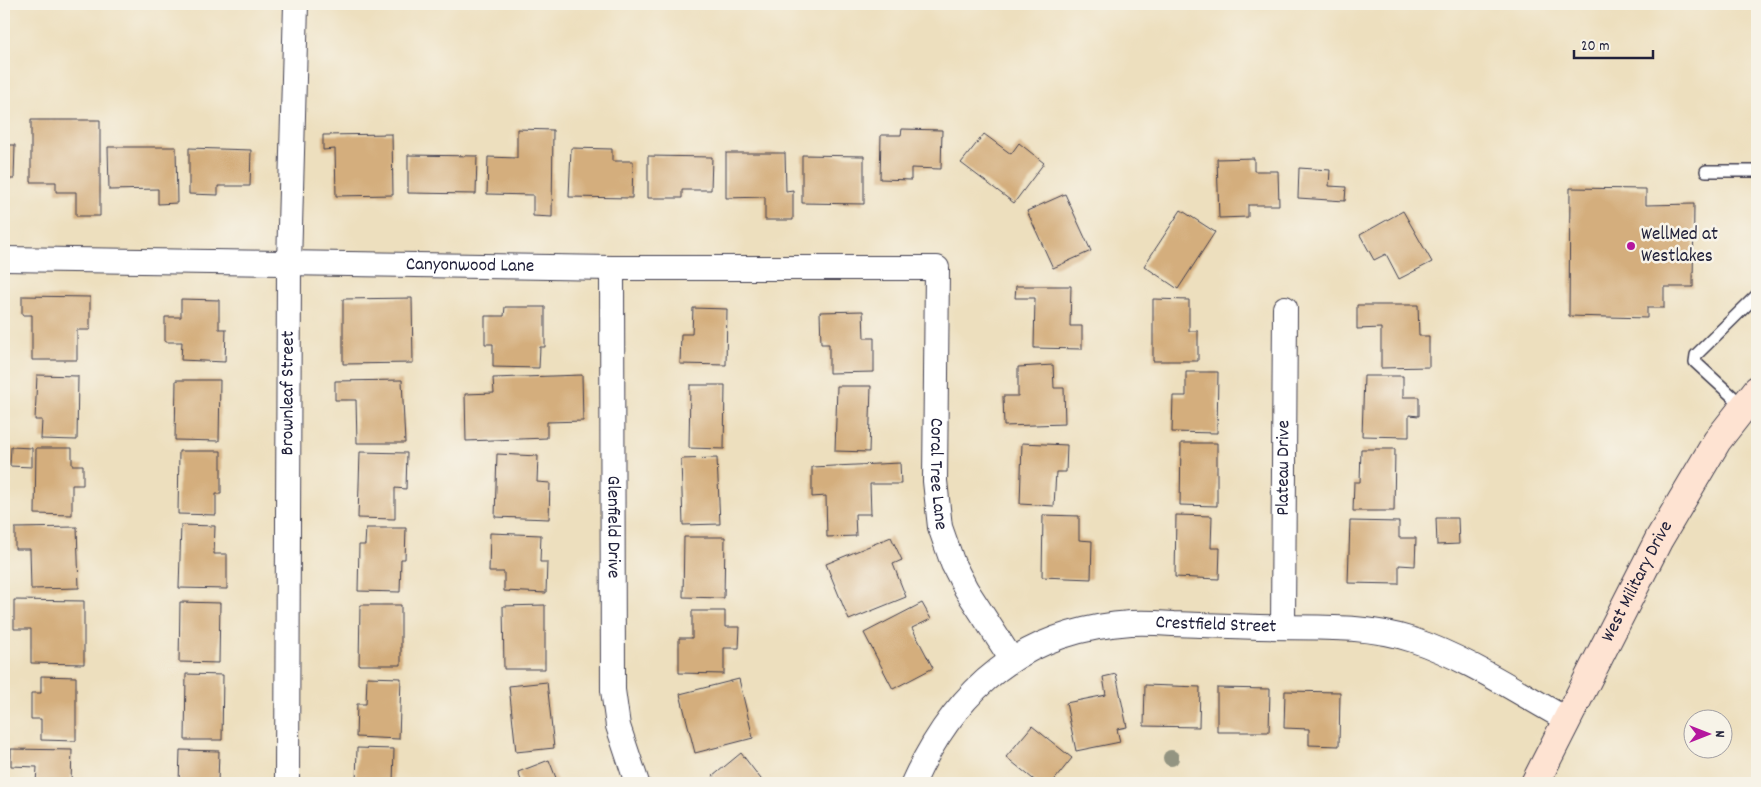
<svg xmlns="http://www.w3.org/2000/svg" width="1761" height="787" viewBox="0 0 1761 787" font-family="Dekko,sans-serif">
  <rect width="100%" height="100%" fill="#f7f3e8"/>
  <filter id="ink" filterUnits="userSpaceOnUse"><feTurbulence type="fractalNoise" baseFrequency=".02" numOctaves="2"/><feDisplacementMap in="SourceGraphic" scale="10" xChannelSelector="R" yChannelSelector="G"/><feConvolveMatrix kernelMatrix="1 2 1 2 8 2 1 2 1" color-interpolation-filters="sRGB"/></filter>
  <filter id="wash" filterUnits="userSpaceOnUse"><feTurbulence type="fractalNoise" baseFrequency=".0096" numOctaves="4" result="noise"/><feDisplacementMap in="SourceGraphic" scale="20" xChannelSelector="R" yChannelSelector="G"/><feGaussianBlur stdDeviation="1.12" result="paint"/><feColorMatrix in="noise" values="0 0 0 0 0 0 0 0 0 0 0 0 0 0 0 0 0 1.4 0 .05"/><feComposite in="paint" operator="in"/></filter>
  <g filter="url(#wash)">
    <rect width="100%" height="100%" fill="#eddfbe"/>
    <g id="blocks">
      <path fill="#d4ae7d" d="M31,120H100V216H76V192H56V182H31Z
        M517,129L553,130L552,217L533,216V195L487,194L488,157L517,158Z
        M902,129L942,130L941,169L911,168V180L880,179L881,135H901Z
        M392,134L393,195L336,196L335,149L323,150V135Z
        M984,134L1011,154L1019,143L1044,163L1014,203L961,163Z
        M4,145H15L14,179H4Z
        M108,147H176L177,203L158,204V189L109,190Z
        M189,148L251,150L250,186H218V195L189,194Z
        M571,148L612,149V161H633L632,198L569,197Z
        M726,153H785L786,191L793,190V220H765V197L726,198Z
        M408,155L477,156L476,194L408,193Z
        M802,155L864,156V204L802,203Z
        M648,156L712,157L711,190H682V198H648Z
        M1254,158V171H1278L1279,205H1248V217L1219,218L1217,159Z
        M1299,168L1330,170L1329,186L1346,187L1345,201L1298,198Z
        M1570,188L1646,189V205L1694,204L1693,287H1664V308H1647V318L1569,316Z
        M1065,194L1091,251L1053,268L1027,211Z
        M1181,210L1215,232L1178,289L1144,266Z
        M1403,211L1432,262L1399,279L1386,254L1374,260L1360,235Z
        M1016,286H1071L1070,326H1082V349L1034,348L1035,298H1015Z
        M22,296L90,297V330H77V360H32V315H22Z
        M412,298L413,363L343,364V299Z
        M181,299L219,300V329H226L225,362L181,360L182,342H165V317H181Z
        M1153,299L1189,300V331H1198V361H1153Z
        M1357,305H1418L1419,336H1429V367L1381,368V328L1357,329Z
        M505,307H545V347H540L539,368L493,367V344H485V316H504Z
        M693,308L727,309L726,365L680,364L681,334H692Z
        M863,311L864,338H874V372L829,373V344H821L820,312Z
        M1053,365L1054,388H1064L1065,424L1004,426L1003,396H1018V367Z
        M1186,372H1218L1217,433L1172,432L1173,396H1186Z
        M37,375L78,376L77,440L41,439L42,420H35Z
        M582,375L583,421L547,422V438L466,441L465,394L494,393L493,378Z
        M1364,376H1403V397H1419V416L1409,415V437L1362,436Z
        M176,380H220L219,441L175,440Z
        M402,380L405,443H357L356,400H335V381Z
        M690,385H725L724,449L689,448Z
        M837,386H871L869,452L835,451Z
        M1022,443L1067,445L1066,472H1056L1054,506L1020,504Z
        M1181,443H1217V506L1180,505Z
        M11,447L32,448V467L10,466Z
        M36,448H72V465H83V485H72V515L35,514Z
        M1361,449H1395L1394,511H1353L1354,482H1360Z
        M179,451H221V494H216V515L178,514Z
        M360,452L407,453L406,489L395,488V519L358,518Z
        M497,454L538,456L537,482L550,483L549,519L495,517Z
        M717,458L720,524L683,525L681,459Z
        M900,463L901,484H870L871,514H855L856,536L827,537L826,496L812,497V467Z
        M1043,515L1079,516V540L1092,541L1091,579L1042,577Z
        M1176,515L1212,516L1211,548H1220L1219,579L1175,577Z
        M1436,518H1458L1459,544L1437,545Z
        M1350,521L1399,522V538H1416L1415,566L1399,565V584L1348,583Z
        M181,525L215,526L214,554H227V589L179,588Z
        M77,527L79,588L31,589L30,549H15V528Z
        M366,528H406L405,559H401L400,592L358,591L359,545H365Z
        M490,533L541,535L540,562H547L546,593L504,591V572H489Z
        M684,537H725L724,598L683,597Z
        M891,537L902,560L893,564L906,597L849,620L826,564Z
        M14,600L84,601V664L31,663V629H14Z
        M180,602L220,603L219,663L179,662Z
        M922,603L931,619L912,628L933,668L893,689L864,633Z
        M360,605H401V665H359Z
        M545,605V669H504L503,606Z
        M692,611H725V627H740L739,648H724V674L679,673V638H692Z
        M186,674L223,675L222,740H185Z
        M1116,674L1127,727L1117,729L1120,742L1076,751L1066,703L1106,695L1103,677Z
        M41,676L76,677V741L41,740V719H31V693H41Z
        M367,677L401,678L399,739L356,737L357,704H366Z
        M739,679L753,738L695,753L680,694Z
        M547,682L554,748L516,752L509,686Z
        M1145,685L1200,687L1199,727L1144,726Z
        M1217,688L1270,689L1269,732H1217Z
        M1285,691L1340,692L1339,746L1309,745V729L1284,728Z
        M1032,726L1072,758L1052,783H1038L1006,757Z
        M357,748L394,749L393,783H356Z
        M11,749L72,750L71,783H36L37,767L11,766Z
        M180,750L219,751L218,783H179Z
        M741,753L764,783H718L713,776Z
        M549,760L558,783H522L518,772Z"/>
    </g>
  </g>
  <g filter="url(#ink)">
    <use href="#blocks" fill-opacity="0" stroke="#403e4f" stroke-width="1"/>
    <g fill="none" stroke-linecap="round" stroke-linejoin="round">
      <g stroke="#403e4f" stroke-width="14">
        <path id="service" d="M1706,171H1757
          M1744,407L1695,362L1696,355L1757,295"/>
      </g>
      <g stroke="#403e4f" stroke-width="26">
        <g id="minor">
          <path id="s1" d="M4,259L612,268H937L935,481L940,527L953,564L966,589L1012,660"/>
          <path id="s2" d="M612,268L613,690L618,726L637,783"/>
          <path id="s3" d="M1283,627L1285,308"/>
          <path id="s4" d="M287,783L289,264L296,4"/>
          <path id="s5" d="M913,783C956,688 1024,630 1131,623C1145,622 1159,623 1173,624C1201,625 1230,626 1259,627C1310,628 1364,624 1413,640C1467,658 1517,692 1566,719"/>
        </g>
      </g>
      <g stroke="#403e4f" stroke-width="30">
        <g id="secondary">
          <path id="s6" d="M1535,783L1659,539L1717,441L1757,390"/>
        </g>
      </g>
      <use href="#service" stroke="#fff" stroke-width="11"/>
      <use href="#minor" stroke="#fff" stroke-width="24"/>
      <use href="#secondary" stroke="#fee3d2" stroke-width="28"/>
    </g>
    <circle fill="#939481" cx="1171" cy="758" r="8"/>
  </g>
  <circle fill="#b5179e" stroke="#f7f3e8" stroke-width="2" cx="1631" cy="246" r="5"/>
  <g text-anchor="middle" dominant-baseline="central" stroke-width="5" stroke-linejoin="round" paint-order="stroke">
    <g font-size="19" fill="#22223b" stroke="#f7f3e8" text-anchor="start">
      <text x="1641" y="235">WellMed at<tspan x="1641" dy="22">Westlakes</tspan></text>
    </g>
    <g font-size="19" fill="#22223b" stroke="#f7f3e8">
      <text stroke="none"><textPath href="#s1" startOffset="466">Canyonwood Lane</textPath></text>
      <text stroke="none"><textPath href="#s4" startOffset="390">Brownleaf Street</textPath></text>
      <text stroke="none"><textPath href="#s3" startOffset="159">Plateau Drive</textPath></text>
      <text stroke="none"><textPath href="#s1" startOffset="1139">Coral Tree Lane</textPath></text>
      <text stroke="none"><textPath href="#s2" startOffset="259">Glenfield Drive</textPath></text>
      <text stroke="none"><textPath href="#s6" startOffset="226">West Military Drive</textPath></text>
      <text stroke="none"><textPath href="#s5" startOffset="371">Crestfield Street</textPath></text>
    </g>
  </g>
  <rect width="1761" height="787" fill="none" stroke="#f7f3e8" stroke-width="20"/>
  <g transform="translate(1708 734) rotate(90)"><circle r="24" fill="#f7f3e8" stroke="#a29fa3"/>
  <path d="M0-4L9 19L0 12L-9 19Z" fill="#b5179e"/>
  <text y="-8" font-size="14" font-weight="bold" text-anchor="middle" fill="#22223b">N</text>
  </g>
  <path d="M1574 50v8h79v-8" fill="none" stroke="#22223b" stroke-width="2.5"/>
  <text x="1581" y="50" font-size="15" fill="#22223b" stroke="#f7f3e8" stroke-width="4" paint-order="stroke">20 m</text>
</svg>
